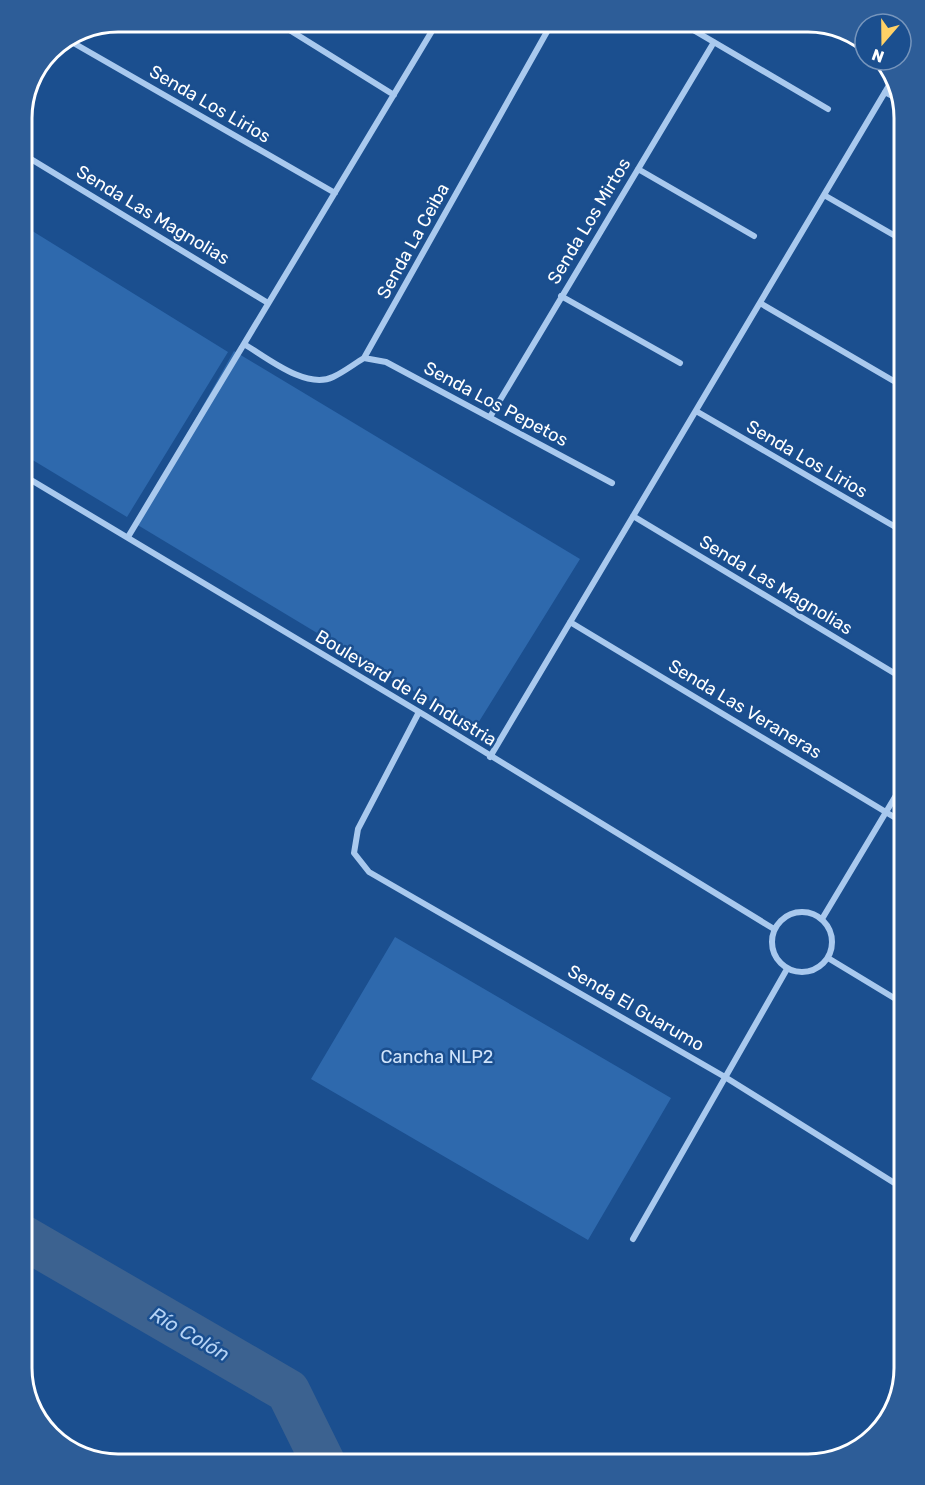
<svg xmlns="http://www.w3.org/2000/svg" width="925" height="1485" viewBox="0 0 925 1485" font-family="Rubik,sans-serif">
  <rect width="100%" height="100%" fill="#1b4f8f"/>
  <path fill="#2e69ad" d="M21,224L228,352L127,517L21,453Z
    M234,351L580,559L475,728L136,524Z
    M395,937L671,1098L588,1240L311,1079Z"/>
  <g fill="none" stroke-linecap="round" stroke-linejoin="round">
    <path stroke="#3c6290" stroke-width="44" d="M21,1236L288,1391L324,1464"/>
    <path stroke="#a9c9ee" stroke-width="6" d="M275,21L394,95
      M678,21L828,109
      M70,41L335,193
      M885,92L900,100
      M21,153L268,303
      M638,169L754,236
      M824,195L904,241
      M561,296L680,363
      M760,303L904,387
      M244,344C266,357 306,390 333,377C344,372 354,364 364,358L553,21
      M364,358L386,362L612,483
      M696,411L904,532
      M490,417L714,42
      M21,474L426,716L774,929
      M633,516L904,679
      M128,537L438,21
      M570,622L904,823
      M419,712L358,829L354,853L369,872L725,1077L904,1189
      M490,757L894,77
      M772 942a30 30 0 1 1 60 0a30 30 0 1 1-60 0Z
      M822,919L904,782
      M828,958L904,1004
      M633,1239L787,969"/>
  </g>
  <g text-anchor="middle" dominant-baseline="central" stroke-width="5" stroke-linejoin="round" paint-order="stroke">
    <g font-size="18" fill="#fff" stroke="#1b4f8f">
      <text transform="translate(210 104) rotate(30)">Senda Los Lirios</text>
      <text transform="translate(153 215) rotate(31)">Senda Las Magnolias</text>
      <text transform="translate(589 221) rotate(-59)">Senda Los Mirtos</text>
      <text transform="translate(413 241) rotate(-61)">Senda La Ceiba</text>
      <text transform="translate(496 404) rotate(28)">Senda Los Pepetos</text>
      <text transform="translate(807 459) rotate(30)">Senda Los Lirios</text>
      <text transform="translate(776 585) rotate(31)">Senda Las Magnolias</text>
      <text transform="translate(406 688) rotate(31)">Boulevard de la Industria</text>
      <text transform="translate(745 709) rotate(31)">Senda Las Veraneras</text>
      <text transform="translate(636 1008) rotate(30)">Senda El Guarumo</text>
    </g>
    <g font-size="18" fill="#cfe3fa" stroke="#1b4f8f">
      <text x="437" y="1057">Cancha NLP2</text>
    </g>
    <g font-size="20" font-style="italic" fill="#b5d3f5" stroke="#1b4f8f">
      <text transform="translate(190 1334) rotate(30)">Río Colón</text>
    </g>
  </g>
  <path d="M0 0H925V1485H0ZM118 32H808A86 86 0 0 1 894 118V1368A86 86 0 0 1 808 1454H118A86 86 0 0 1 32 1368V118A86 86 0 0 1 118 32Z" fill="#2d5d98" fill-rule="evenodd"/>
  <path fill="none" stroke="#fff" stroke-width="3" d="M118 32H808A86 86 0 0 1 894 118V1368A86 86 0 0 1 808 1454H118A86 86 0 0 1 32 1368V118A86 86 0 0 1 118 32Z"/>
  <g transform="translate(883 42) rotate(200)"><circle r="28" fill="#1b4f8f" stroke="#7695bc" stroke-width="1.5"/>
  <path d="M0-4.5L10 22L0 15L-10 22Z" fill="#ffd166"/>
  <text y="-9" font-size="16" font-weight="bold" text-anchor="middle" fill="#ffffff">N</text>
  </g>
</svg>
